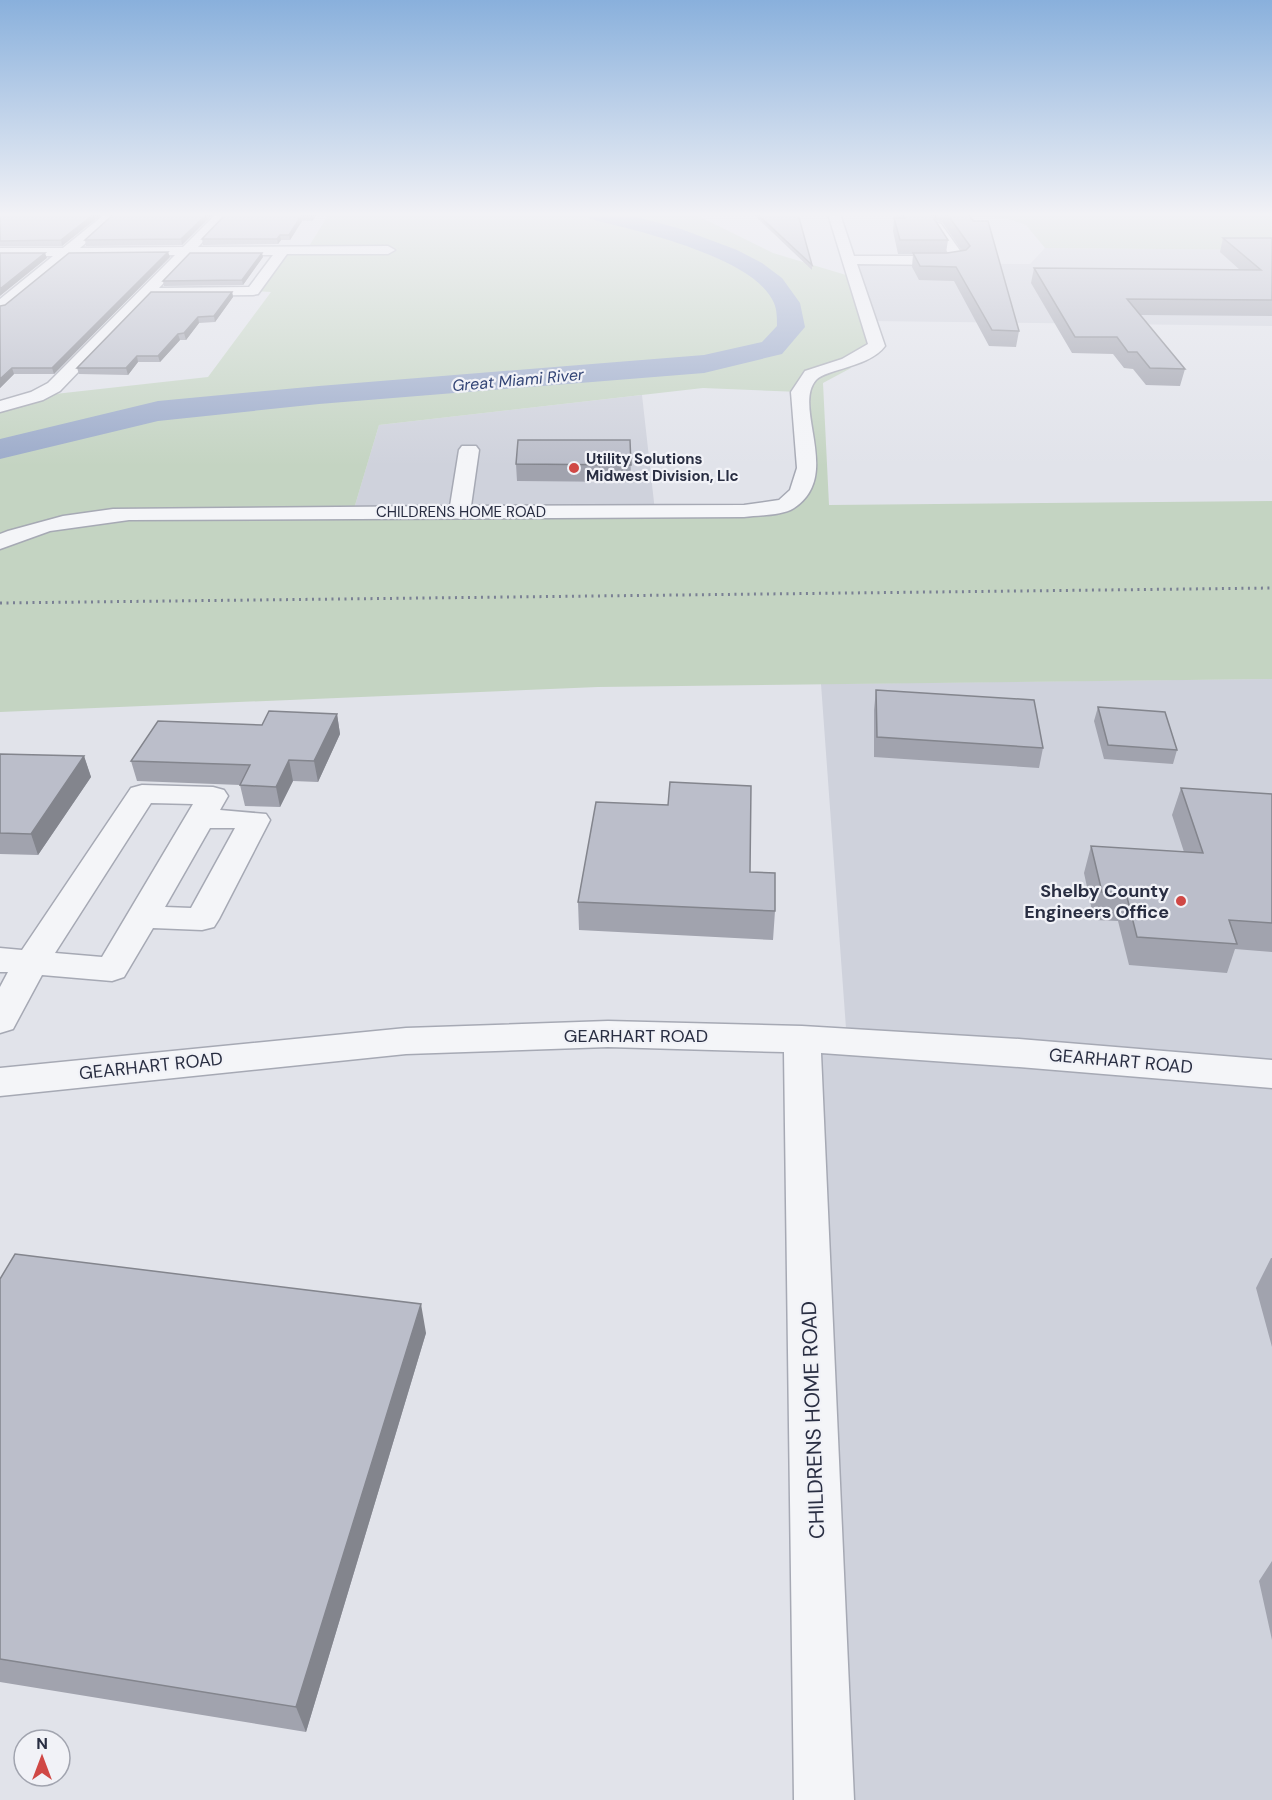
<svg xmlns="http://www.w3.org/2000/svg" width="1272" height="1800" viewBox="0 0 1272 1800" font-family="'DM Sans',sans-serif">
  <rect width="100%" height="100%" fill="#e1e3ea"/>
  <path fill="#cfd2dc" d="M1045,248L1272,250V326L869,321L850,263L1030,264Z
    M642,395L655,511L353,512L379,425Z
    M1272,679V1800H824L802,1039L847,1042L821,684Z"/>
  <path fill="#c4d4c2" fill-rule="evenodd" d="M329,214H694L773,253L856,278L877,346L836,367L851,368L823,383L829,505L1272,501V679L598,687L0,712V407L37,396L208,377L271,292L253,291L283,251H306ZM703,388L800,392V492L785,505L353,512L379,425Z
    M912,214H1272V250L1045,248L1026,225L1006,218Z"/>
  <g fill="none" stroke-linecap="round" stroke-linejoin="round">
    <path fill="#9cabca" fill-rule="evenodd" d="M587,214H626L681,229L737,250L762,263L782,278L800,303L805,327L782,354L704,373L319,404L158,421L0,459V439L158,401L319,386L704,355L762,342L777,326C777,318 777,310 774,303C755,257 635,230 590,219Z"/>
    <g stroke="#a6a9b4" stroke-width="3">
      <path id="minor" d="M105,214H119L80,248L183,247L216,214H229L198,247L388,246L395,250L388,254H287L258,294L253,295L151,296L60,391L43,400L0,412V401L31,392L48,383L175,255L70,256L5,309L0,310V299L53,256H0V248H63ZM190,255H273L249,287L159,288Z
        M828,214H840L854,256H950L931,227L937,223L941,224L966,259L964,262L945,265L857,264L885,346C870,367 826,369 816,380C792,407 843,476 794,508C782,516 758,515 744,517L129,520L50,531L0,549V534L8,531L63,516L113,509L450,506L459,450L462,446H476L479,450L471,506L744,505L779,500L790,490L797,468L791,392L805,371L842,359L868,344Z
        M142,785L213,787L224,790L228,796L220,810L266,814L270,820L219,919L214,927L202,930L153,928L124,977L112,981L42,975L13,1029L0,1033V987L8,972H0V948L22,950L131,788ZM151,803L193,804L102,957L55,953ZM210,828H235L191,908L165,907Z
        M608,1021L802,1026L1019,1039L1272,1060V1088L1019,1067L821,1053L854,1800H794L784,1052L608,1047L406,1054L0,1096V1068L406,1028Z"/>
    </g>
    <use href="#minor" fill="#f4f5f8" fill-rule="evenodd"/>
    <path stroke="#7a8094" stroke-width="3" stroke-dasharray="2 4.5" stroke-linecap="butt" d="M0,603L1272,588"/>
  </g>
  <path fill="#a1a3ae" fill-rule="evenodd" d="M0,214H102L62,246H0Z
    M213,214L182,245L86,246L85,240Z
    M226,214H317L312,221H302L290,240H281L278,244L203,245L202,239Z
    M753,214H798L812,265V270Z
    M893,214H968L1019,331L1016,347L989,346L954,281L919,280L912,267L913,254H898L893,231L894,218H896ZM936,221L942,222L962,251L946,253L948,240Z
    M1223,238H1272V316L1140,315L1185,369L1180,386L1146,385L1133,369L1124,368L1113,354L1072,353L1031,283L1034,268L1240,270L1220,252Z
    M170,257L54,374H14L0,388V306Z
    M263,257L243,285L164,286L163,281Z
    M232,292L233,297L215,322L199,323L186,340H180L160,362H138L128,375L79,374L77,368Z
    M630,440L631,482L517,481L516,464Z
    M876,690L1043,748L1039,768L874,757V710Z
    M1098,707L1177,750L1173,764L1104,759L1094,721Z
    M337,714L340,734L318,782L293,781L280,807L245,806L240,785L137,781L131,761L262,725Z
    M0,754L84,756L91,777L38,855L0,854Z
    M1181,788L1272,794V952L1235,949L1227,973L1129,965L1118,921L1094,920L1084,873L1091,846L1184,852L1172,815Z
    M750,872L775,911L773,940L579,930L578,902Z
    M1271,1258H1272V1347L1256,1288Z
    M0,1279L426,1333L306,1732L0,1682Z
    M1272,1561V1640L1259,1581Z"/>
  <path fill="#83858d" d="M94,214H102L62,246L61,240Z
    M207,214H213L182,245L181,239Z
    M313,214H317L312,221V216Z
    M930,214H937L936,221Z
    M301,216L302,221L290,240L289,235Z
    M280,235L281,240L278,244L277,239Z
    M168,252L170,257L54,374L52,368Z
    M45,253L47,258L0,296V289Z
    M262,253L263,257L243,285L242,280Z
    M232,292L233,297L215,322L214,316Z
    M198,317L199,323L186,340L184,333Z
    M178,334L180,340L160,362L158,356Z
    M137,356L138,362L128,375L126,368Z
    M12,368L14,374L0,388V379Z
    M337,714L340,734L318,782L314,761Z
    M84,756L91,777L38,855L31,834Z
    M289,760L293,781L280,807L276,787Z
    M421,1304L426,1333L306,1732L296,1707Z"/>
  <path fill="#bbbeca" stroke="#83858d" stroke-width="1.5" d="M0,214H94L61,240L0,241Z
    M114,214H207L181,239L85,240Z
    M226,214H313L312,216H301L289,235H280L277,239H202Z
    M757,214H798L812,265Z
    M903,214H931L948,240H900L894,218H905Z
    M947,214H968L973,221H988L1019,331L992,330L956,267L920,266L913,253H947L966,250L970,246Z
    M1223,238H1272V300L1127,299L1185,369L1150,368L1137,352H1128L1117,337H1075L1034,268L1261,270Z
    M168,252L52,368H12L0,379V306L5,305L69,253Z
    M0,253H45L0,289Z
    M190,253H262L242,280L163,281Z
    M151,292H232L214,316L198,317L184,333L178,334L158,356H137L126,368H77Z
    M518,440H630L631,465L516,464Z
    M876,690L1034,700L1043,748L877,737Z
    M1098,707L1165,712L1177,750L1108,745Z
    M269,711L337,714L314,761L289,760L276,787L240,785L250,765L131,761L158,721L262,725Z
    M0,754L84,756L31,834L0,833Z
    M670,782L751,786L750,872L775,873V911L578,902L596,802L668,805Z
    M1181,788L1272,794V923L1229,920L1237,944L1137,937L1126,893L1102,892L1091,846L1203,853Z
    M15,1254L421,1304L296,1707L0,1659V1279Z"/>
  <linearGradient id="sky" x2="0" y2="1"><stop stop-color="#89b0dc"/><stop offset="0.46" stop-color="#f2f2f6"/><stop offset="1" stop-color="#f2f2f6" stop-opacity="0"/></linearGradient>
  <rect width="1272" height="466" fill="url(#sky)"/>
  <g fill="#d04845" stroke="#f1f2f7" stroke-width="2">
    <circle cx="574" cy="468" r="6"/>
    <circle cx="1181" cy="901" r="6"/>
  </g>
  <g text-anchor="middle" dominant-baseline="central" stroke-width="4.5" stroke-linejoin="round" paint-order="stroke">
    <g font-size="15" font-weight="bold" fill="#292e42" stroke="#f1f2f7" text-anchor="start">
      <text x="586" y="459">Utility Solutions<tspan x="586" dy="17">Midwest Division, Llc</tspan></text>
    </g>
    <g font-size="15" fill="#292e42" stroke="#f1f2f7">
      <text x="461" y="512">CHILDRENS HOME ROAD</text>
    </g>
    <g font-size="16" font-style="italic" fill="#334576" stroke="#f1f2f7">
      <text transform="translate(518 380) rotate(-5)">Great Miami River</text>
    </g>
    <g font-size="18" font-weight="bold" fill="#292e42" stroke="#f1f2f7" text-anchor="end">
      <text x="1169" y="891">Shelby County<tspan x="1169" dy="21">Engineers Office</tspan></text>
    </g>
    <g font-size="18" fill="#292e42" stroke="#f1f2f7">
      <text x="636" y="1036">GEARHART ROAD</text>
      <text transform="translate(1121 1061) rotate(5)">GEARHART ROAD</text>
      <text transform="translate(151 1066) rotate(-6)">GEARHART ROAD</text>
    </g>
    <g font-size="21" fill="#292e42" stroke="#f1f2f7">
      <text transform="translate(813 1420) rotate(-92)">CHILDRENS HOME ROAD</text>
    </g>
  </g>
  <g transform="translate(42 1758)"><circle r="28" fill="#f1f2f7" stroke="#a1a4af" stroke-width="1.5"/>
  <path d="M0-4.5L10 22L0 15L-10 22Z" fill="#d04845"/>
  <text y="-9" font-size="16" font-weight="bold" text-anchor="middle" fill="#292e42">N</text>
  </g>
</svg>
